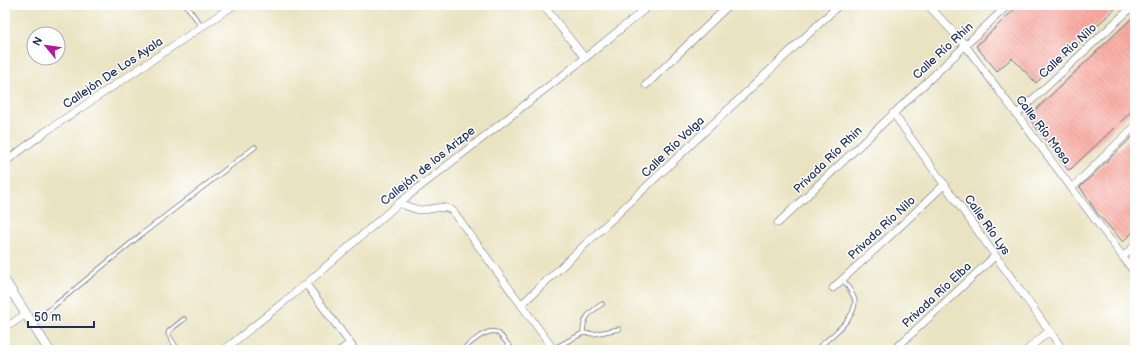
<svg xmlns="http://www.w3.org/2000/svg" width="1140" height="355" viewBox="0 0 1140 355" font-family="'Balsamiq Sans',sans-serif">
  <defs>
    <pattern id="building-back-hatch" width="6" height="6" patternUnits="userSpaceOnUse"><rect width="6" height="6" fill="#faaaa1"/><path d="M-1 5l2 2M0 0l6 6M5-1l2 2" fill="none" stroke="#ca8b86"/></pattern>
  </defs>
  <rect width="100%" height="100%" fill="#fff"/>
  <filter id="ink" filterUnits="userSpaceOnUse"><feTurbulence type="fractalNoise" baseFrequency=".025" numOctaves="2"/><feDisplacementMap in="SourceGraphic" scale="8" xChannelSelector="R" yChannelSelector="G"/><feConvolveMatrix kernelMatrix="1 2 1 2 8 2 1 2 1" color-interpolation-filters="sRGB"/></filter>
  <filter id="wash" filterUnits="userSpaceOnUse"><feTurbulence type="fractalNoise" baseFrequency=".012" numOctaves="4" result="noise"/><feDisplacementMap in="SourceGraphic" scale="16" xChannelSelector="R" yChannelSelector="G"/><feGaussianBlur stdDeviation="0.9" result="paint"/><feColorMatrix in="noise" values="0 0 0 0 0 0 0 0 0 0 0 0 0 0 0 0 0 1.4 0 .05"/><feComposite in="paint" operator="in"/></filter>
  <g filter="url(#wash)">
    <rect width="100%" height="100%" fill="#eae3c1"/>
    <g id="blocks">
      <path fill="url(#building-back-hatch)" d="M1019,5H1119L1036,83L1012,58L997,71L976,46Z
        M1135,15V108L1072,168L1068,170L1028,117Z
        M1135,134V230L1123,242L1097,213L1080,187Z"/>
    </g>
  </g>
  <g filter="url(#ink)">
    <use href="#blocks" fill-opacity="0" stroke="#636e81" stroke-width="1"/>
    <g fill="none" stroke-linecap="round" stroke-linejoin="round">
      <g stroke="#636e81" stroke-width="5">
        <path id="service" d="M186,5L202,27
          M33,323L142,234L255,147
          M583,333C583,317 590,312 602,304
          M819,347C831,336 856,318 855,301C854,294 846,285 843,279
          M553,349L583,333L594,334L619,329
          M178,350L168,334L169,331L184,319
          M462,350C470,344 488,326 498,333C503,337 508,345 513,350
          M540,350L550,343"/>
      </g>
      <g stroke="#636e81" stroke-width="8">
        <path id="minor" d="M543,5L585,58
          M928,5L965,45L1135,273
          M646,85L729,5
          M893,113L1063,350
          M1017,114L1134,5
          M5,162L45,132L234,5
          M1072,188L1135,126
          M399,203C406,206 413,209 421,210C432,210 443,204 453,211L554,350
          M778,223L1008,5
          M1123,257L1135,245
          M306,284L355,350
          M833,288L891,235L945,184
          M521,305L839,5
          M5,324H11L26,314
          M224,350L306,284L399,203L585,58L650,5
          M341,350L350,343
          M894,350L995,256
          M1027,350L1049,331"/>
      </g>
      <g stroke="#636e81" stroke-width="10">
        <path id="tertiary" d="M5,281L49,350"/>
      </g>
      <use href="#service" stroke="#fff" stroke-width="3.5"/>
      <use href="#minor" stroke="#fff" stroke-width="7"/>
      <use href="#tertiary" stroke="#fff" stroke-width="9"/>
    </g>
  </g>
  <g text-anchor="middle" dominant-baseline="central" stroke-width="3" stroke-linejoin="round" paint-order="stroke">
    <g font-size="12" fill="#1b2f5e" stroke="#fff">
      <text transform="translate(943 51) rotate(-43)">Calle Río Rhin</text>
      <text transform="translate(1068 51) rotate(-43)">Calle Rio Nilo</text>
      <text transform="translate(113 73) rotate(-34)">Callejón De Los Ayala</text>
      <text transform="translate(1043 130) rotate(53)">Calle Río Mosa</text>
      <text transform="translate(673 147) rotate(-44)">Calle Río Volga</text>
      <text transform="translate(828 160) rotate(-44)">Privada Río Rhin</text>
      <text transform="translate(428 166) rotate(-39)">Callejón de los Arizpe</text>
      <text transform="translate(987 225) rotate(55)">Calle Río Lys</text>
      <text transform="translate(882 228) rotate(-43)">Privada Río Nilo</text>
      <text transform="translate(937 295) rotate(-43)">Privada Río Elba</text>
    </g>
  </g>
  <rect width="1140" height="355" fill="none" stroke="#fff" stroke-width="20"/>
  <g transform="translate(46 46) rotate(299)"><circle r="19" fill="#ffffff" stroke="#a4acbf"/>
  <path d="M0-3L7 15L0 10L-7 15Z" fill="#b5179e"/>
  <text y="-6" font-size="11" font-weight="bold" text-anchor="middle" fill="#1b2f5e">N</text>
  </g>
  <path d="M28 321v6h66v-6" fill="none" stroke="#1b2f5e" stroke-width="2"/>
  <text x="34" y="321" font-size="12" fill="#1b2f5e" stroke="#ffffff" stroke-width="3" paint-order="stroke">50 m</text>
</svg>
